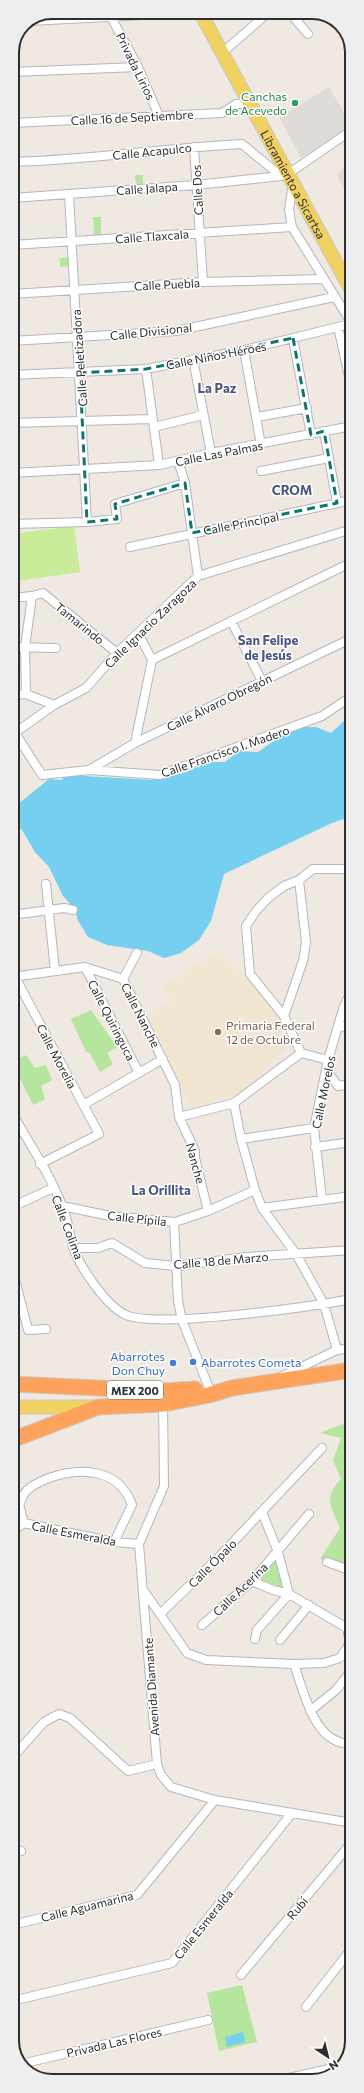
<svg xmlns="http://www.w3.org/2000/svg" width="364" height="2093" viewBox="0 0 364 2093" font-family="Commissioner,sans-serif">
  <rect width="100%" height="100%" fill="#efe9e1"/>
  <path fill="#f0e6d1" d="M219,950L276,1010L287,1048L246,1089L232,1097L220,1099L192,1112L145,1015L170,1002L163,986Z"/>
  <path fill="#b6e59e" d="M135,175H143V186H136Z
    M93,217H101V235H94Z
    M71,257L72,266L60,267V258Z
    M91,1010L117,1047L107,1053L113,1064L100,1072L89,1052H86L71,1019Z
    M26,1055L35,1068L46,1065L52,1080L41,1086L45,1099L33,1105L12,1062Z
    M352,1420V1554L345,1563L320,1559L340,1528C331,1506 323,1498 341,1479L333,1460L341,1438L320,1433Z
    M276,1559L284,1585L282,1588L260,1579Z
    M242,1985L257,2042L219,2051L207,1993Z"/>
  <path fill="#c9ec9a" d="M74,526L80,572L12,582V534Z"/>
  <path fill="#dfdcd8" d="M329,87L352,126L301,158L279,117Z
    M352,158V206L337,175Z
    M352,218V240L344,223Z"/>
  <path fill="#75cff0" d="M352,711V816L332,823L224,874L211,921L199,940L181,953L164,958L148,951L107,945L88,937L77,919L76,910L63,896L49,867L35,852L22,830L12,822V812L18,804L49,779L61,780L68,775L151,780L184,773L209,762H225L239,751L258,752L281,736L299,727H316L331,733L342,723Z
    M243,2032L245,2042L227,2047L225,2037Z"/>
  <g fill="none" stroke-linecap="round" stroke-linejoin="round">
    <g stroke="#b4b7c1" stroke-width="10">
      <path id="street" d="M289,12L308,34
        M111,17L138,67L159,116
        M30,21L200,12
        M222,53L269,12
        M12,72L138,67
        M12,123L222,113L236,104H250
        M194,147L203,282
        M12,162C89,160 165,148 242,144L281,176
        M293,183L289,210L292,227L352,324
        M69,194L87,522
        M12,198L196,185L281,176L288,174L352,130
        M12,245L292,227
        M12,294L203,282L323,279
        M338,327L352,390
        M293,338L311,435
        M12,341L176,331L334,297
        M244,350L261,445
        M193,359L211,453
        M146,369L159,465
        M12,375L146,369L244,350L350,324
        M257,417L307,408
        M12,423L152,419
        M154,427L203,415
        M324,431L337,503
        M178,461L185,483L198,576
        M261,471L329,458
        M12,473L159,465L211,453L352,426
        M12,524L87,522L117,519L115,504L185,483
        M130,547L352,500
        M12,598L32,596L43,593L117,653
        M231,621L262,681
        M138,633L152,660
        M12,647L56,648
        M26,694L25,647L32,596
        M12,695L26,694L54,705
        M15,733L42,775L89,770L160,775L322,716L352,696
        M12,735L54,705L86,688L117,653L198,576L352,529
        M135,743L152,660L352,562
        M89,770L135,743L352,638
        M46,884L55,971
        M12,915L64,908L73,910
        M85,967L139,1073
        M12,977L85,967L123,979L175,1085L179,1117L195,1151V1158L208,1211
        M15,977L99,1134L40,1164
        M123,979L137,953
        M284,1016L303,961L306,942L299,880
        M339,1027L352,1026
        M301,1053L234,1103L241,1139L255,1190L262,1208L296,1254L324,1304L337,1350
        M301,1053L284,1016L250,974L246,926L256,911L268,898L284,886L299,880L313,869H352
        M301,1053L328,1060
        M326,1069L338,1086L352,1084
        M83,1105L163,1059
        M12,1113C29,1143 50,1174 62,1206C68,1219 69,1233 73,1247C80,1267 105,1304 124,1314C152,1330 314,1306 352,1299
        M179,1117L234,1103
        M241,1139L314,1128
        M315,1147L352,1142
        M322,1199L314,1128L328,1060L343,1009L352,989
        M62,1206L110,1216L175,1222L208,1211L255,1190
        M12,1207L53,1188
        M262,1208L352,1196
        M174,1222L178,1301L182,1320L209,1388V1395
        M74,1248H98L112,1243L145,1263L176,1266L247,1257L352,1250
        M12,1268L28,1330L46,1329
        M282,1376L337,1350L352,1348
        M163,1401L164,1486L139,1544L157,1764L161,1775L171,1787L215,1800L352,1823
        M262,1512L278,1552L289,1594L347,1628L350,1643L340,1658L324,1663L294,1664
        M24,1523L19,1505C21,1502 22,1497 24,1494C29,1486 41,1481 49,1478C81,1467 119,1468 132,1505L114,1542
        M12,1532L24,1523L114,1542L139,1544
        M327,1562L352,1571
        M252,1581L273,1590L289,1594L257,1630L255,1639
        M144,1591L187,1653L206,1660L294,1664C304,1692 314,1745 352,1744
        M161,1613L218,1558L322,1448
        M202,1625L252,1581L309,1514
        M280,1640L309,1605
        M310,1711L336,1690L352,1670
        M12,1758L44,1722L59,1714L70,1718L128,1771L157,1764
        M12,1853L21,1851
        M12,1925L137,1895L215,1800
        M241,1975L352,1842
        M12,2001L172,1963L292,1813
        M306,2007L352,1948
        M21,2064L208,2020
        M275,2081L343,2066"/>
    </g>
    <g stroke="#c9c9c9" stroke-width="15">
      <g id="primary">
        <path id="s1" d="M200,12L352,292"/>
        <path d="M12,1407H94"/>
      </g>
    </g>
    <g stroke="#c9c9c9" stroke-width="17">
      <path id="highway" d="M12,1384L163,1391L195,1389
        M12,1440L98,1407L164,1404L209,1395L232,1388L352,1370"/>
    </g>
    <use href="#street" stroke="#fff" stroke-width="8"/>
    <use href="#primary" stroke="#f2d163" stroke-width="13"/>
    <use href="#highway" stroke="#ffa35c" stroke-width="15"/>
  </g>
  <path fill="none" stroke="#0f766e" stroke-width="3" stroke-dasharray="8 5" stroke-linejoin="round" d="M293,338L311,435L324,431L337,503L192,533L185,483L115,504L117,519L87,522L80,373L146,369Z"/>
  <circle fill="#2e9e5b" stroke="#fff" stroke-width="1.5" cx="295" cy="103" r="4"/>
  <circle fill="#8d6e63" stroke="#fff" stroke-width="1.5" cx="218" cy="1032" r="4"/>
  <g fill="#3f7fe0" stroke="#fff" stroke-width="1.5">
    <circle cx="193" cy="1362" r="4"/>
    <circle cx="173" cy="1363" r="4"/>
  </g>
  <g text-anchor="middle" dominant-baseline="central" stroke-width="3" stroke-linejoin="round" paint-order="stroke">
    <rect fill="#fff" stroke="#6d6d6d" stroke-width="1" x="107" y="1381" width="56" height="18" rx="3"/>
    <g font-size="11" font-weight="bold" fill="#2e2e2e">
      <text x="135" y="1390">MEX 200</text>
    </g>
    <g font-size="12" fill="#2e2e2e" stroke="#fff">
      <text transform="translate(136 66) rotate(64)">Privada Lirios</text>
      <text transform="translate(132 117) rotate(-3)">Calle 16 de Septiembre</text>
      <text transform="translate(152 151) rotate(-6)">Calle Acapulco</text>
      <text stroke="none"><textPath href="#s1" startOffset="196">Libramiento a Sicartsa</textPath></text>
      <text transform="translate(147 188) rotate(-4)">Calle Jalapa</text>
      <text transform="translate(197 190) rotate(-93)">Calle Dos</text>
      <text transform="translate(152 236) rotate(-4)">Calle Tlaxcala</text>
      <text transform="translate(167 284) rotate(-3)">Calle Puebla</text>
      <text transform="translate(151 331) rotate(-6)">Calle Divisional</text>
      <text transform="translate(216 355) rotate(-11)">Calle Niños Héroes</text>
      <text transform="translate(79 358) rotate(-94)">Calle Peletizadora</text>
      <text transform="translate(219 453) rotate(-11)">Calle Las Palmas</text>
      <text transform="translate(241 523) rotate(-11)">Calle Principal</text>
      <text transform="translate(80 623) rotate(39)">Tamarindo</text>
      <text transform="translate(150 623) rotate(-44)">Calle Ignacio Zaragoza</text>
      <text transform="translate(219 702) rotate(-26)">Calle Álvaro Obregón</text>
      <text transform="translate(225 751) rotate(-19)">Calle Francisco I. Madero</text>
      <text transform="translate(141 1015) rotate(63)">Calle Nanche</text>
      <text transform="translate(112 1020) rotate(63)">Calle Quiringuca</text>
      <text transform="translate(57 1056) rotate(62)">Calle Morelia</text>
      <text transform="translate(323 1092) rotate(-78)">Calle Morelos</text>
      <text transform="translate(196 1163) rotate(75)">Nanche</text>
      <text transform="translate(137 1218) rotate(6)">Calle Pípila</text>
      <text transform="translate(68 1227) rotate(69)">Calle Colima</text>
      <text transform="translate(221 1260) rotate(-5)">Calle 18 de Marzo</text>
      <text transform="translate(74 1533) rotate(11)">Calle Esmeralda</text>
      <text transform="translate(212 1563) rotate(-45)">Calle Ópalo</text>
      <text transform="translate(240 1589) rotate(-44)">Calle Acerina</text>
      <text transform="translate(151 1687) rotate(-94)">Avenida Diamante</text>
      <text transform="translate(87 1906) rotate(-14)">Calle Aguamarina</text>
      <text transform="translate(297 1908) rotate(-50)">Rubí</text>
      <text transform="translate(203 1924) rotate(-51)">Calle Esmeralda</text>
      <text transform="translate(114 2042) rotate(-13)">Privada Las Flores</text>
    </g>
    <g font-size="12" fill="#27864d" stroke="#fff" text-anchor="end">
      <text x="287" y="96">Canchas<tspan x="287" dy="14">de Acevedo</tspan></text>
    </g>
    <g font-size="12" fill="#785e54" stroke="#fff" text-anchor="start">
      <text x="226" y="1025">Primaria Federal<tspan x="226" dy="14">12 de Octubre</tspan></text>
    </g>
    <g font-size="12" fill="#366cbe" stroke="#fff" text-anchor="end">
      <text x="165" y="1356">Abarrotes<tspan x="165" dy="14">Don Chuy</tspan></text>
      <text x="201" y="1362" text-anchor="start">Abarrotes Cometa</text>
    </g>
    <g font-size="13" font-weight="bold" fill="#4d5680" stroke="#fff">
      <text x="217" y="388">La Paz</text>
      <text x="292" y="490">CROM</text>
      <text x="268" y="640">San Felipe<tspan x="268" dy="15">de Jesús</tspan></text>
      <text x="161" y="1190">La Orillita</text>
    </g>
  </g>
  <path d="M0 0H364V2093H0ZM52 19H312A33 33 0 0 1 345 52V2041A33 33 0 0 1 312 2074H52A33 33 0 0 1 19 2041V52A33 33 0 0 1 52 19Z" fill="#eee" fill-rule="evenodd"/>
  <path fill="none" stroke="#2e2e2e" stroke-width="2" d="M52 19H312A33 33 0 0 1 345 52V2041A33 33 0 0 1 312 2074H52A33 33 0 0 1 19 2041V52A33 33 0 0 1 52 19Z"/>
  <g transform="translate(328 2057) rotate(145)" stroke="#ffffff" stroke-width="3" paint-order="stroke">
  <path d="M0-3L7 15L0 10L-7 15Z" fill="#2e2e2e"/>
  <text y="-6" font-size="11" font-weight="bold" text-anchor="middle" fill="#2e2e2e">N</text>
  </g>
</svg>
